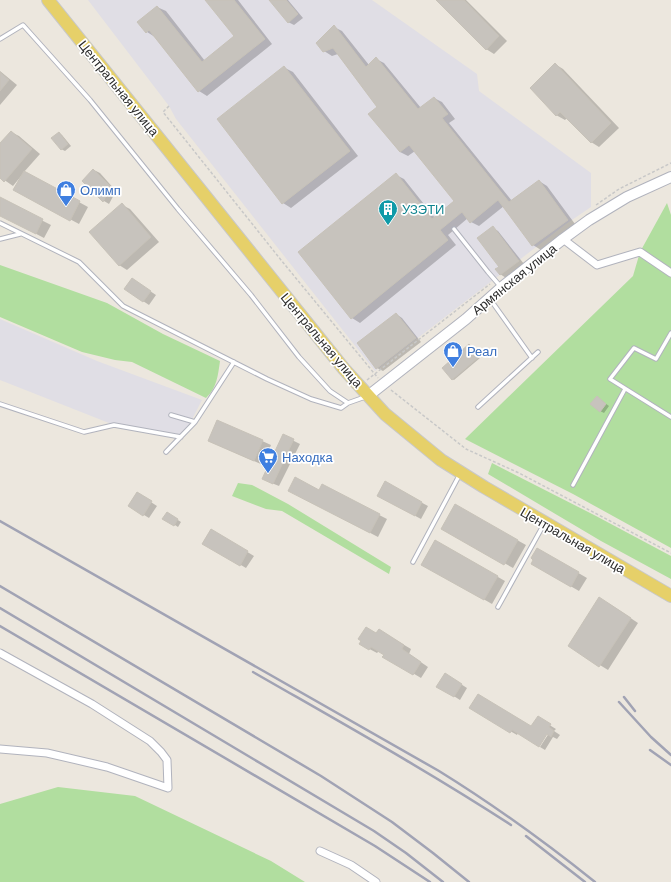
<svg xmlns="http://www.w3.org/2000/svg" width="671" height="882" viewBox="0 0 671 882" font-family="Barlow,sans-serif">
  <rect width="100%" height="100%" fill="#ece7de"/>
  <path fill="#e0dee5" d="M88,0H372L477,74L479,91L591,173V207L566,224L375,371L176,119L169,106Z
    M0,319L97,361L202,400L184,435L109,423L0,380Z"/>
  <path fill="#b1de9f" d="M667,203L671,215V548L573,494L465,439L633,276L640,252Z
    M0,265L107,303L163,334L220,361C218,375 217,388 206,398L132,362L115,360L82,352L0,317Z
    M492,463L596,516L671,556V579L601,541L488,474Z
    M238,483L252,485L288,504L391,567L389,574L282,511L266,509L232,496Z
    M58,787L135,796L271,861L305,882H0V804Z"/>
  <path fill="#0003" d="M207,0H238L272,44L207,96L199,91L155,37L147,32L157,7L166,11L205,61L235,36Z
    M270,0H288L303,18L294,25L288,22Z
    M438,0H466L507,41L494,54L486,49Z
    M334,27L342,31L369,65L376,59L384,63L421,108L434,98L442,102L455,119L449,123L512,201L539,181L547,186L575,224L541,250L533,245L504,206L479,226L471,222L468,218L448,235L456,245L360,323L352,318L396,175L404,179L435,218L456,201L415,151L408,156L400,152L370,114L378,107L338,54L332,56L324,51Z
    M555,64L563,69L619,128L599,147L591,142L567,118L565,120L556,115Z
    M285,68L293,72L358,156L291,208L283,203Z
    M0,71L17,85L0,105Z
    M11,132L19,136L40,154L24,172L88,207L79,224L23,194L22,175L13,186L0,177V145Z
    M59,133L62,135L71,146L65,151L61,149Z
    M94,170L100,173L116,191L109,204L104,201L83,181Z
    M0,199L51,225L44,238L0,215Z
    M122,205L130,209L159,242L127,270L119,265Z
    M493,228L498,231L524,264L506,278L500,274Z
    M138,283L156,295L149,305L143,301Z
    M396,314L402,318L421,342L383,371L377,368Z
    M470,346L480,358L454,380L452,379Z
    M601,400L609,406L604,413L600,411Z
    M218,421L271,445L263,465L209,441Z
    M284,436L300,444L279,486L269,482Z
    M385,483L428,506L421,519L378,496Z
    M323,486L387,519L378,537L297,495L320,491Z
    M137,493L157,506L149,518L129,506Z
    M456,506L526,545L513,568L443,529Z
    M167,513L181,522L178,527L164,518Z
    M211,530L254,556L246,568L203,543Z
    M435,541L505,581L492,604L422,564Z
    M537,549L587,578L579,591L532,564Z
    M608,603L638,623L608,670L569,646Z
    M379,630L411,649L409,654L428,667L421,678L384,656L385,654L379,651L377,653L360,644L376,634Z
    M445,674L467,688L460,700L438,686Z
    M471,708L532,728L538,718L556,729L554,731L560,735L557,739L553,737L545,750L540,747L551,730L518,733L517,735Z"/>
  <path fill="#c7c3bd" stroke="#c7c2b8" d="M205,0H234L265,39L198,92L149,30L146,33L137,22L157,6L202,62L234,36Z
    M269,0H286L298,14L288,23Z
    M436,0H464L499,36L486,50Z
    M334,25L366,67L376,57L418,109L434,97L448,114L442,118L509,202L539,180L568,220L532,246L498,200L470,223L462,212L440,230L448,240L351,319L298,252L396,173L432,219L454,201L409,145L400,152L368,114L377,107L333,48L323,52L316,43Z
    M555,63L611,123L591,143L560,112L556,116L530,88Z
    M284,66L350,151L282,204L217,119Z
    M0,72L9,80L0,91Z
    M11,131L32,149L4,182L0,178V143Z
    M59,132L68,144L61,150L51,138Z
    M93,169L111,187L103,202L82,181Z
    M24,171L80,201L70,221L13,190Z
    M0,197L43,219L36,234L0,216Z
    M122,203L151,237L119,266L89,232Z
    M493,226L519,261L500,275L495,269L499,267L477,238Z
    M132,278L151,291L143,302L124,289Z
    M396,313L416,338L376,369L357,343Z
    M469,344L479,357L452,380L442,368Z
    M597,396L606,404L600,412L590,404Z
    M217,420L263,440L254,461L208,441Z
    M283,434L294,439L273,484L262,479Z
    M295,477L319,490L322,484L380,514L370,533L288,491Z
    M385,481L422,502L415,516L377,496Z
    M137,492L152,501L143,516L128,506Z
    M455,504L518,540L504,565L441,529Z
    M167,512L178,519L174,526L162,519Z
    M211,529L248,551L240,566L202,544Z
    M435,540L498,576L484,600L421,565Z
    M537,548L579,572L571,587L531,564L533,560L531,558Z
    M599,597L631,618L599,667L568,646Z
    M366,627L376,633L379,629L404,645L402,649L421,662L413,675L382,657L384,655L371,647L369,650L359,644L361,641L358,639Z
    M445,673L462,684L454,697L436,687Z
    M478,694L531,726L538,716L551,724L549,727L554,731L551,737L547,734L539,747L512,730L510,733L469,708Z"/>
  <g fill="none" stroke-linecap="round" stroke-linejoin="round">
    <g stroke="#b1b3bd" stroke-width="5.5">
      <path id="lane" d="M0,39L23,25L90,100L178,209L251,295L299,357L330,391L348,403
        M0,223L79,262L123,306L267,379L311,399L341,408L348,403L365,397
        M454,229L488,272L501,287
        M0,239L20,234
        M490,299L532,358
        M671,333L656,359L634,348L610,379L671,417
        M0,404L84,432L114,425L181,437
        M478,407L538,352
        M171,415L195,422L234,362
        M166,452L195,422
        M573,485L625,389
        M413,562L460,474
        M498,607L544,524"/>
    </g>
    <g stroke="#b1b3bd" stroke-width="9">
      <path id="street" d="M563,239L597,265L640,252L671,273
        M0,653L92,704L150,741L161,752L167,760L168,788L107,767L47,753L0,749
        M320,851L351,865L376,882"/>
    </g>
    <g stroke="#b1b3bd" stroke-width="12">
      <path id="secondary" d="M368,396L466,319L502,287L563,239L589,220L627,197L671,177"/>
    </g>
    <g stroke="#c8c8c8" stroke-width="14">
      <path id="primary" d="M48,0L344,369L385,414L441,460L484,487L671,596"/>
    </g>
    <path stroke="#c8c8c8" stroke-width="1.5" stroke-dasharray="3 2" stroke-linecap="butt" d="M169,106L163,112L281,260L378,378
      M596,205L619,189L671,163
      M367,380L490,284
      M391,390L466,449L519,473L671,553"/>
    <use href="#lane" stroke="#fff" stroke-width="3.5"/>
    <use href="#street" stroke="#fff" stroke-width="7"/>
    <use href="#secondary" stroke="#fff" stroke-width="10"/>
    <use href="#primary" stroke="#e6d069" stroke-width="12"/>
    <path stroke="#a1a3b4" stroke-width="2.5" d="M0,521L439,771C494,805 545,842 595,882
      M0,586L321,776L392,822L433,853L469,882
      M0,608L374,831L406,853L443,882
      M0,626L375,846L430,882
      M253,672C340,722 428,771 511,825
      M624,697L635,711
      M619,702L651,737L671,755
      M650,750L671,765
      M526,836L585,882"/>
  </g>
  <defs>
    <g id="shop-pin" transform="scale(1)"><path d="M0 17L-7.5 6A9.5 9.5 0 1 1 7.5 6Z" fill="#3f7fe0" stroke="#fff"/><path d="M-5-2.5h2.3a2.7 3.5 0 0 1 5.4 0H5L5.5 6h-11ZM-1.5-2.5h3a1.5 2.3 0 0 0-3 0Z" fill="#fff"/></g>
    <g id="building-pin" transform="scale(1)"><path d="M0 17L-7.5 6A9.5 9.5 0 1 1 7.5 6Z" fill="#0f9aa8" stroke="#fff"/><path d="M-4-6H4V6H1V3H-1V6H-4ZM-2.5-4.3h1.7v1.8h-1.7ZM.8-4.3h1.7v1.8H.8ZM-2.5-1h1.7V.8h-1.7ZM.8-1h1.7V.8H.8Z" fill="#fff"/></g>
    <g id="supermarket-pin" transform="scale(1)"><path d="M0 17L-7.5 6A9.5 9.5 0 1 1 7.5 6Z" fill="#3f7fe0" stroke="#fff"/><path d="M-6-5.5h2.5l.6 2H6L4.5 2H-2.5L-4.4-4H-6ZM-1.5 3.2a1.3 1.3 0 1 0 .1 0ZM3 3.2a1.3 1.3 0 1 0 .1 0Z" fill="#fff"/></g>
  </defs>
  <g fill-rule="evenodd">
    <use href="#shop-pin" x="66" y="190"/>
    <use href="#building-pin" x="388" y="209"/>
    <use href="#shop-pin" x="453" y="351"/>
    <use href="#supermarket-pin" x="268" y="457"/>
  </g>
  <g text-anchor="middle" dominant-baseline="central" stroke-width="3.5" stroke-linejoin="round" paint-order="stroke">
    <g font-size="13" fill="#2b2b2b" stroke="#fff">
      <text transform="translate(119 88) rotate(51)">Центральная улица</text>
      <text transform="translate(514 279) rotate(-39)">Армянская улица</text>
      <text transform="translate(322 340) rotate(50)">Центральная улица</text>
      <text transform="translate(573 540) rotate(30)">Центральная улица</text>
    </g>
    <g font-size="13" fill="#366cbe" stroke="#fff" text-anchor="start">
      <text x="80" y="190">Олимп</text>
      <text x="467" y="351">Реал</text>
      <text x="282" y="457">Находка</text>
    </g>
    <g font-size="13" fill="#0d838f" stroke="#fff" text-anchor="start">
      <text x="402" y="209">УЗЭТИ</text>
    </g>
  </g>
</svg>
